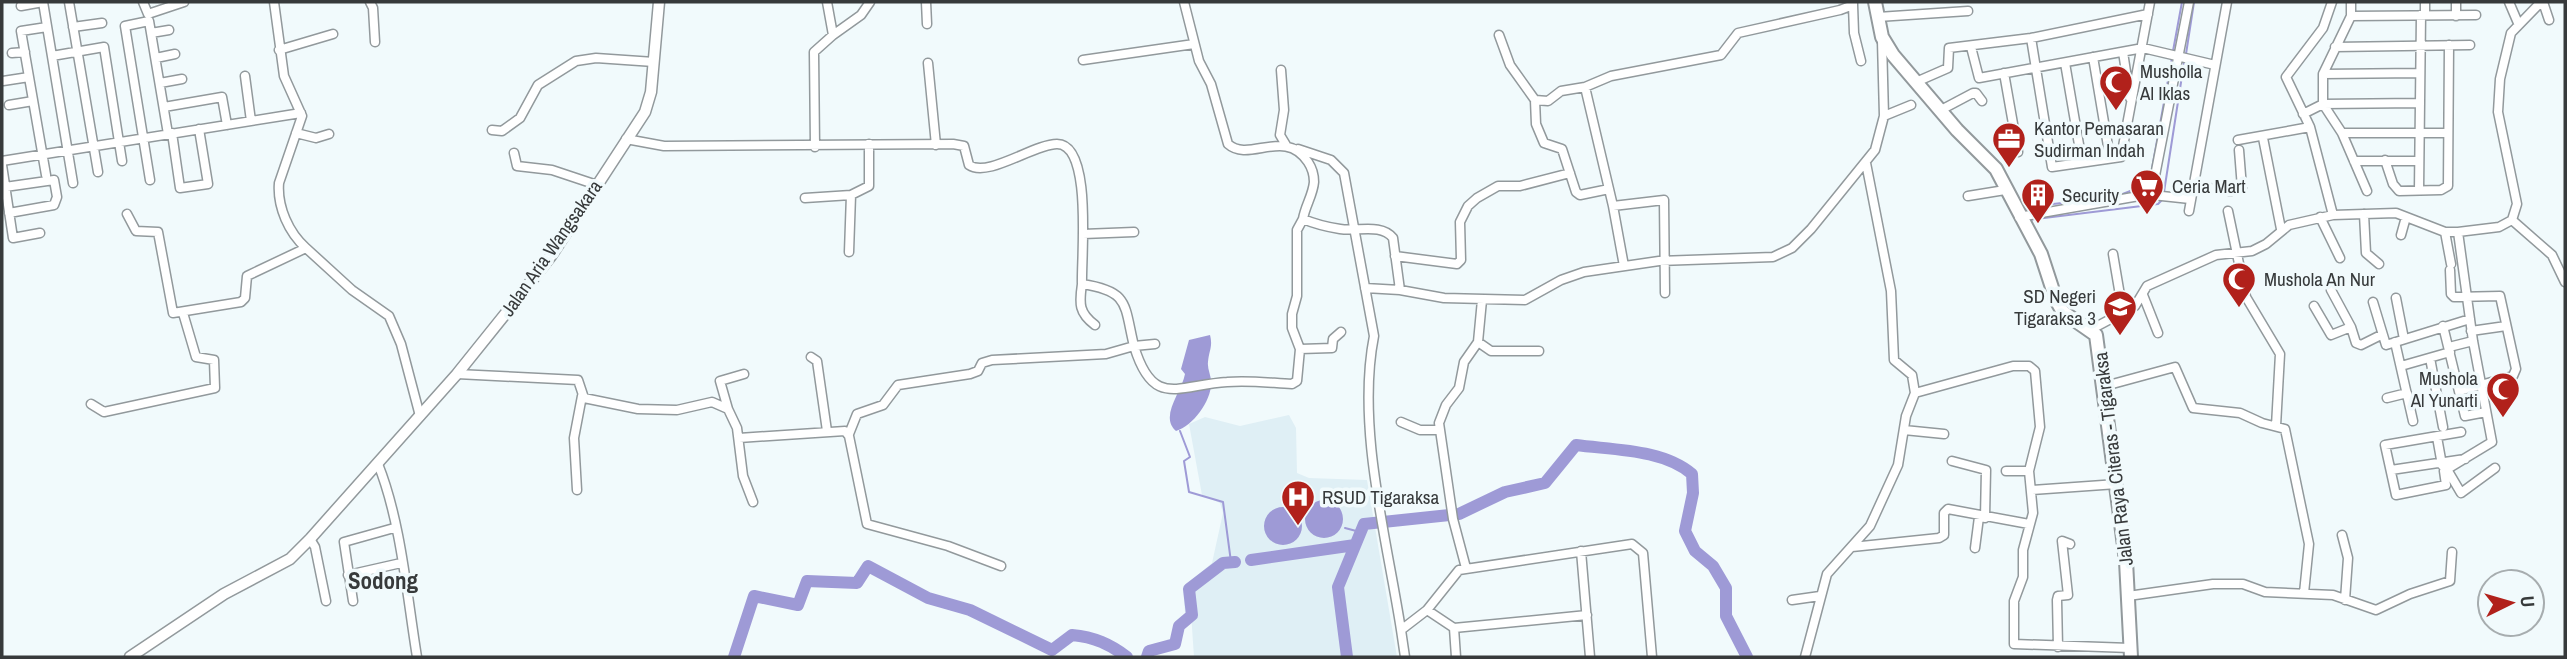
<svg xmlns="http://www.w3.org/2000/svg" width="2567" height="659" viewBox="0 0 2567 659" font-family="'Archivo Narrow',sans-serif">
  <rect width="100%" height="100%" fill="#f1fafc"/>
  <path fill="#dfeff5" d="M1289,415L1296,428L1297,473L1309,478L1367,480L1397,657H1194L1191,613H1185L1183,587L1212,563L1223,513L1220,503L1202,495L1189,424L1205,417L1240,426Z"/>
  <path fill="#9e9ad6" d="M1210,335C1213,347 1209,350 1208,362C1207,369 1212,377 1211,384C1211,401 1193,426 1176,431C1159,416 1182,392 1185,374L1181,369L1189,340Z
    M1305 519a19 19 0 1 1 38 0a19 19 0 1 1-38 0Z
    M1264 526a19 19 0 1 1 38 0a19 19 0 1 1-38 0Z"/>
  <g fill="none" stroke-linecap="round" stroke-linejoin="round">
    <path stroke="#9e9ad6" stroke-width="2" d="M2173,51L2182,2
      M2186,54L2194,2
      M2164,192L2184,63
      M2052,204C2083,200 2133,202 2151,174L2172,58
      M2024,210L2043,206
      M2028,220L2158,204L2163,199
      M1180,431L1190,457L1184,461L1189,492L1223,502L1231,562
      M1345,528L1360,532"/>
    <path stroke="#9e9ad6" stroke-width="12" d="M1251,560L1355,545
      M734,657L754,596L798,605L807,581L857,583L868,566L928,598L970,610L1052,650L1072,635C1094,637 1110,644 1127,657
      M1147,657L1149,651L1175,644L1179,626L1192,615L1189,589L1223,563L1235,562
      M1347,657L1338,587L1364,524L1459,514L1505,492L1545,483L1576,445C1613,450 1663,449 1692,474L1693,493L1685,531L1695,551L1713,566L1726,588V616L1747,657"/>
    <g stroke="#92999c" stroke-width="11">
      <path id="minor" d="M43,2L73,183
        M69,2L98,172
        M143,2L148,14L184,2
        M274,2L284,76L302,116L279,183C277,207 289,233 306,248
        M370,2L373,8L375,42
        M926,2L927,24
        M1184,2L1199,61L1211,84L1228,144C1249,163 1285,127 1308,162C1312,168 1314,175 1314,182C1313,195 1305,206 1303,219C1315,224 1327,227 1340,229C1357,232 1381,223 1393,238L1400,290L1444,298L1525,300L1561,280L1584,272L1659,261L1773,257L1792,248L1811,229L1875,150L1884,116L1882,41
        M2332,2L2323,28L2286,77L2310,127L2333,215
        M2351,2V16L2323,74V104L2342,133L2367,191
        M2425,2V14
        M2509,2L2518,23
        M2543,2L2549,20
        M1853,5L1854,33L1861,61
        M21,6L43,2
        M2351,16L2476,15
        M2456,16V2
        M1878,17L1968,11
        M73,27L102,23
        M151,33L169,30
        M833,35L861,15L870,2
        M1499,35L1510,65L1535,100L1536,124L1544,143L1562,149L1576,192L1580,195L1609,189
        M2031,38L2052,167L2121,157L2150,2
        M1971,47L1979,78L2143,48L2215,65
        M2335,47L2470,45
        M279,50L333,34
        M2123,52L2130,98
        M12,53L25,52
        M52,56L104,47L122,161
        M2093,57L2110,158
        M156,58L175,54
        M1083,60L1194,44
        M928,63L936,145
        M2065,63L2082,162
        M1281,70L1284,110L1280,135L1286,145
        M2004,73L2018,152
        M2323,74L2419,73
        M245,76L251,121
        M3,81L29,77
        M1916,82L1948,68L1949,48L2031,38L2148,14
        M160,83L182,79
        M1585,87L1613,206L1664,200L1665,293
        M1535,100L1548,101L1561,91L1585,87L1611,76L1721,55L1738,33L1840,10L1853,5V2
        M9,105L33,101
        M164,107L222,97L227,125
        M1939,111L1973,93H1976L1982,101
        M2303,114L2323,104L2419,103
        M1884,116L1911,105
        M492,130L502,131L520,118L538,85L576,61L596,58L654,62
        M172,133L180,188L208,184L199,129
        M296,133L316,138L329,134
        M2342,133H2448
        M2263,138L2281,229
        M626,139L664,146L953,144L964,146L969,165C988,178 1034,144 1057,144C1093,144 1081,258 1082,284C1130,291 1124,305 1134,346L1155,344
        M2238,140L2310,127
        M815,147L814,52L833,35L827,2
        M1298,149L1331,160L1344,173L1374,336C1356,427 1387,539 1401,630
        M514,153L517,166L552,170L597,185
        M2385,160L2393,184L2399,191L2441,190L2448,186L2449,45
        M2,161L301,113
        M2354,161H2419
        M1866,163L1891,291L1894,360L1912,375L1915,393
        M2,165L13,238L40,233
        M46,175L21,31L47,27
        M150,180L125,26L149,21L168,134
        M2192,186L2231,191L2242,188L2239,150
        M5,187L54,180L57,197L54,205L9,213
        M2419,190L2421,15
        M2143,194L2190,199
        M1968,196L2005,190
        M805,198L851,195L869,186V144
        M1613,206L1624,266
        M2189,211L2227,2
        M2228,211L2246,297L2280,354L2276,426
        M127,214L136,231L158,232L173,313L241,302L245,298L247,276L306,248L352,290L389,316L401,344L420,416
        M2364,214L2366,253L2379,264
        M2019,217L2139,196L2153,186L2189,2
        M2320,217L2340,258
        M2512,220L2552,255L2565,282
        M2445,232L2451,264
        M2458,232L2473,341L2492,442L2444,471L2446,485L2396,495L2385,445L2461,432
        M1083,234L1134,232
        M2401,235L2406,217
        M849,252L851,195
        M2113,254L2123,313
        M1395,256L1457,264L1461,260L1460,222L1468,206L1477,198L1498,186H1520L1570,173
        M2450,270L2451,294L2454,297L2500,296L2516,369L2513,376L2459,391
        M1082,284C1079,304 1079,313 1095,325
        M1365,288L1400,290
        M2331,290L2351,327
        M2143,295L2158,333
        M2396,298L2404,339
        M2373,302L2386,345L2470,319
        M2314,306L2331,335L2351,327L2356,343L2361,345L2381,335
        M2443,326L2465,416L2486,412
        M2090,330L2135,306L2147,286L2216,255L2252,251L2266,244L2289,225L2333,215L2396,213L2445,232H2458L2499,227L2512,220L2517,204L2498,112L2500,79L2511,33L2541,2
        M2471,331L2506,326
        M1478,342L1491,351H1539
        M2395,342L2413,421
        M2449,347L2473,341
        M1300,349L1332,348L1333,339L1341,332
        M811,357L817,361L827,431
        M2430,358L2443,427
        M2401,366L2450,352
        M457,374L578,380L584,398L638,409L677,410L712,402L728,409L737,428L743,476L753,502
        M2105,386L2175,367L2193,408L2240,413L2262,423L2285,429L2309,544L2304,593
        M2387,398L2407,393
        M91,404L104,412L215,388L214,360L196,357L183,313
        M728,409L720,381L744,374
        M1401,422L1420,430H1440
        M1904,430L1944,434
        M849,434L857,414L883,405L898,385L970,374L978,371L982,363L992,360L1106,354L1134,346C1153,409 1178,385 1227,382C1249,380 1271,383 1292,384L1297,381L1300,349L1292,328V314L1297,296V230L1303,219
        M2437,437L2442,465
        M739,438L845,431L849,436L867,524L948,546L1001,566
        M1952,461L1986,470L1985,518
        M378,464C401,521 407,596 417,657
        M2391,470L2465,459
        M2006,471H2029
        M2448,471L2461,493L2495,468
        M577,490L574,438L582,396
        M2032,490L2117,484
        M2342,535L2348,558L2345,600
        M310,539L315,547L326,601
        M1852,547L1939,538L1944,535V513L1948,509L2029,524
        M1975,548L1979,517
        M1581,551L1590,657
        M1466,568L1453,519L1439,423L1446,405L1459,388L1464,362L1478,342L1482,300
        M348,575L401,563
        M2128,596L2213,584H2243L2265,592L2333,595L2376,610L2410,594L2450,581L2452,552
        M1792,600L1820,596
        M353,601L344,542L394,528
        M1427,610L1454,628L1587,615
        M1454,628L1456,657
        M2058,647L2057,600L2058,596L2068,595L2062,541L2070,544
        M1405,657L1401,630L1427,610L1459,570L1632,544L1643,553L1652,657
        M1805,657L1827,574L1870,526L1898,465L1906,416L1915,393L2013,366H2029L2035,371L2040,427L2029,471L2033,513L2023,550V577L2014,601V644L2130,648"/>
    </g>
    <g stroke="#92999c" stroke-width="13">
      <path id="tertiary" d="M130,657L224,594L290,559L310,539L457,374L510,308L551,256L645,112L651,92L659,2"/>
    </g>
    <g stroke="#92999c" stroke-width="16">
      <path id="primary" d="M1875,2L1882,37L1893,55L1957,130L1996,169L2041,254L2056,300L2063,312L2096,335L2126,561L2131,657"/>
    </g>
    <use href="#minor" stroke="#fff" stroke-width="8"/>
    <use href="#tertiary" stroke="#fff" stroke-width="10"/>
    <use href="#primary" stroke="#fff" stroke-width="12"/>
  </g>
  <defs>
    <g id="mosque-pin" transform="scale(1.75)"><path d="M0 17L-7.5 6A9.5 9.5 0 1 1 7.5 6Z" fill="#b1211b" stroke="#f1fafc"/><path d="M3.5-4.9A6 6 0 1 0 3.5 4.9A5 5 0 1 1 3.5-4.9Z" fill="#fff"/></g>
    <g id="office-pin" transform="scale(1.75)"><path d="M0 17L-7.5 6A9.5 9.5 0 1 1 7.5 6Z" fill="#b1211b" stroke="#f1fafc"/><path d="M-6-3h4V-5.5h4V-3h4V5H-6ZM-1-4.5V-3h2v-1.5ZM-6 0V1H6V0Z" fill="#fff"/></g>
    <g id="supermarket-pin" transform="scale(1.75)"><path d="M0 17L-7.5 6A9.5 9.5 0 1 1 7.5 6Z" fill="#b1211b" stroke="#f1fafc"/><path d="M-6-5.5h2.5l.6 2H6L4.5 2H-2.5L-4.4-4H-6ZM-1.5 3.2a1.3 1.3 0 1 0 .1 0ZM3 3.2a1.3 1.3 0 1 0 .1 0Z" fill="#fff"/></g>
    <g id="building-pin" transform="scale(1.75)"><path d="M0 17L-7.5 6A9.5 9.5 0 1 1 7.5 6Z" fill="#b1211b" stroke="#f1fafc"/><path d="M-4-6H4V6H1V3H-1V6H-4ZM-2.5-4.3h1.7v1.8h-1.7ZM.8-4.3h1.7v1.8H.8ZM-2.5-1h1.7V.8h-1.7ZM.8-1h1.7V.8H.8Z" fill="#fff"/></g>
    <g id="school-pin" transform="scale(1.75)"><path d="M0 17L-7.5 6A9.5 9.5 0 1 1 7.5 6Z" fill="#b1211b" stroke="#f1fafc"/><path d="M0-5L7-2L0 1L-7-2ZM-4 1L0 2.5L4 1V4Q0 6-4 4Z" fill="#fff"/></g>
    <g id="hospital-pin" transform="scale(1.75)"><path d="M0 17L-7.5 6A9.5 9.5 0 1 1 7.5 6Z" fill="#b1211b" stroke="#f1fafc"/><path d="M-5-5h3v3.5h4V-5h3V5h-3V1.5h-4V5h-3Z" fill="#fff"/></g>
  </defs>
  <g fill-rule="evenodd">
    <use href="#mosque-pin" x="2116" y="82"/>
    <use href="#office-pin" x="2009" y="139"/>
    <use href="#supermarket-pin" x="2147" y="186"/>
    <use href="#building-pin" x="2038" y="195"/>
    <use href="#mosque-pin" x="2239" y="279"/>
    <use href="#school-pin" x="2120" y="307"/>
    <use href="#mosque-pin" x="2503" y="389"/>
    <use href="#hospital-pin" x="1298" y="497"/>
  </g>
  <g text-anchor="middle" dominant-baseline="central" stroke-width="7" stroke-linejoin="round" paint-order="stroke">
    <g font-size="19" fill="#373a3b" stroke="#f1fafc" text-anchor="start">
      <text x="2140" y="71">Musholla<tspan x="2140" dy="22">Al Iklas</tspan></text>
      <text x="2034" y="128">Kantor Pemasaran<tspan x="2034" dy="22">Sudirman Indah</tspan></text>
      <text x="2172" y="186">Ceria Mart</text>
      <text x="2062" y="195">Security</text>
      <text x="2264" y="279">Mushola An Nur</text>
      <text x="2096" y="296" text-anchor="end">SD Negeri<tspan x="2096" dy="22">Tigaraksa 3</tspan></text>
      <text x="2478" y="378" text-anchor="end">Mushola<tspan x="2478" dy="22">Al Yunarti</tspan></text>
      <text x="1322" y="497">RSUD Tigaraksa</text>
    </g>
    <g font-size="19" fill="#373a3b" stroke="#f1fafc">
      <text transform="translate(551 248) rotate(-55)">Jalan Aria Wangsakara</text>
      <text transform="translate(2113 459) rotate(-97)">Jalan Raya Citeras - Tigaraksa</text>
    </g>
    <g font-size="23" font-weight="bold" fill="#373a3b" stroke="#f1fafc">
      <text x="383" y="580">Sodong</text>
    </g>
  </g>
  <rect width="2567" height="659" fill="none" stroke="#373a3b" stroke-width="7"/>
  <g transform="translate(2511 603) rotate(85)"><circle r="33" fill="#f1fafc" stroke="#a7adaf" stroke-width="2"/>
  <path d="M0-5L12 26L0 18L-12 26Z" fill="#b1211b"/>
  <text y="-10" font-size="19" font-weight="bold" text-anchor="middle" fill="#373a3b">U</text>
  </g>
</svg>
